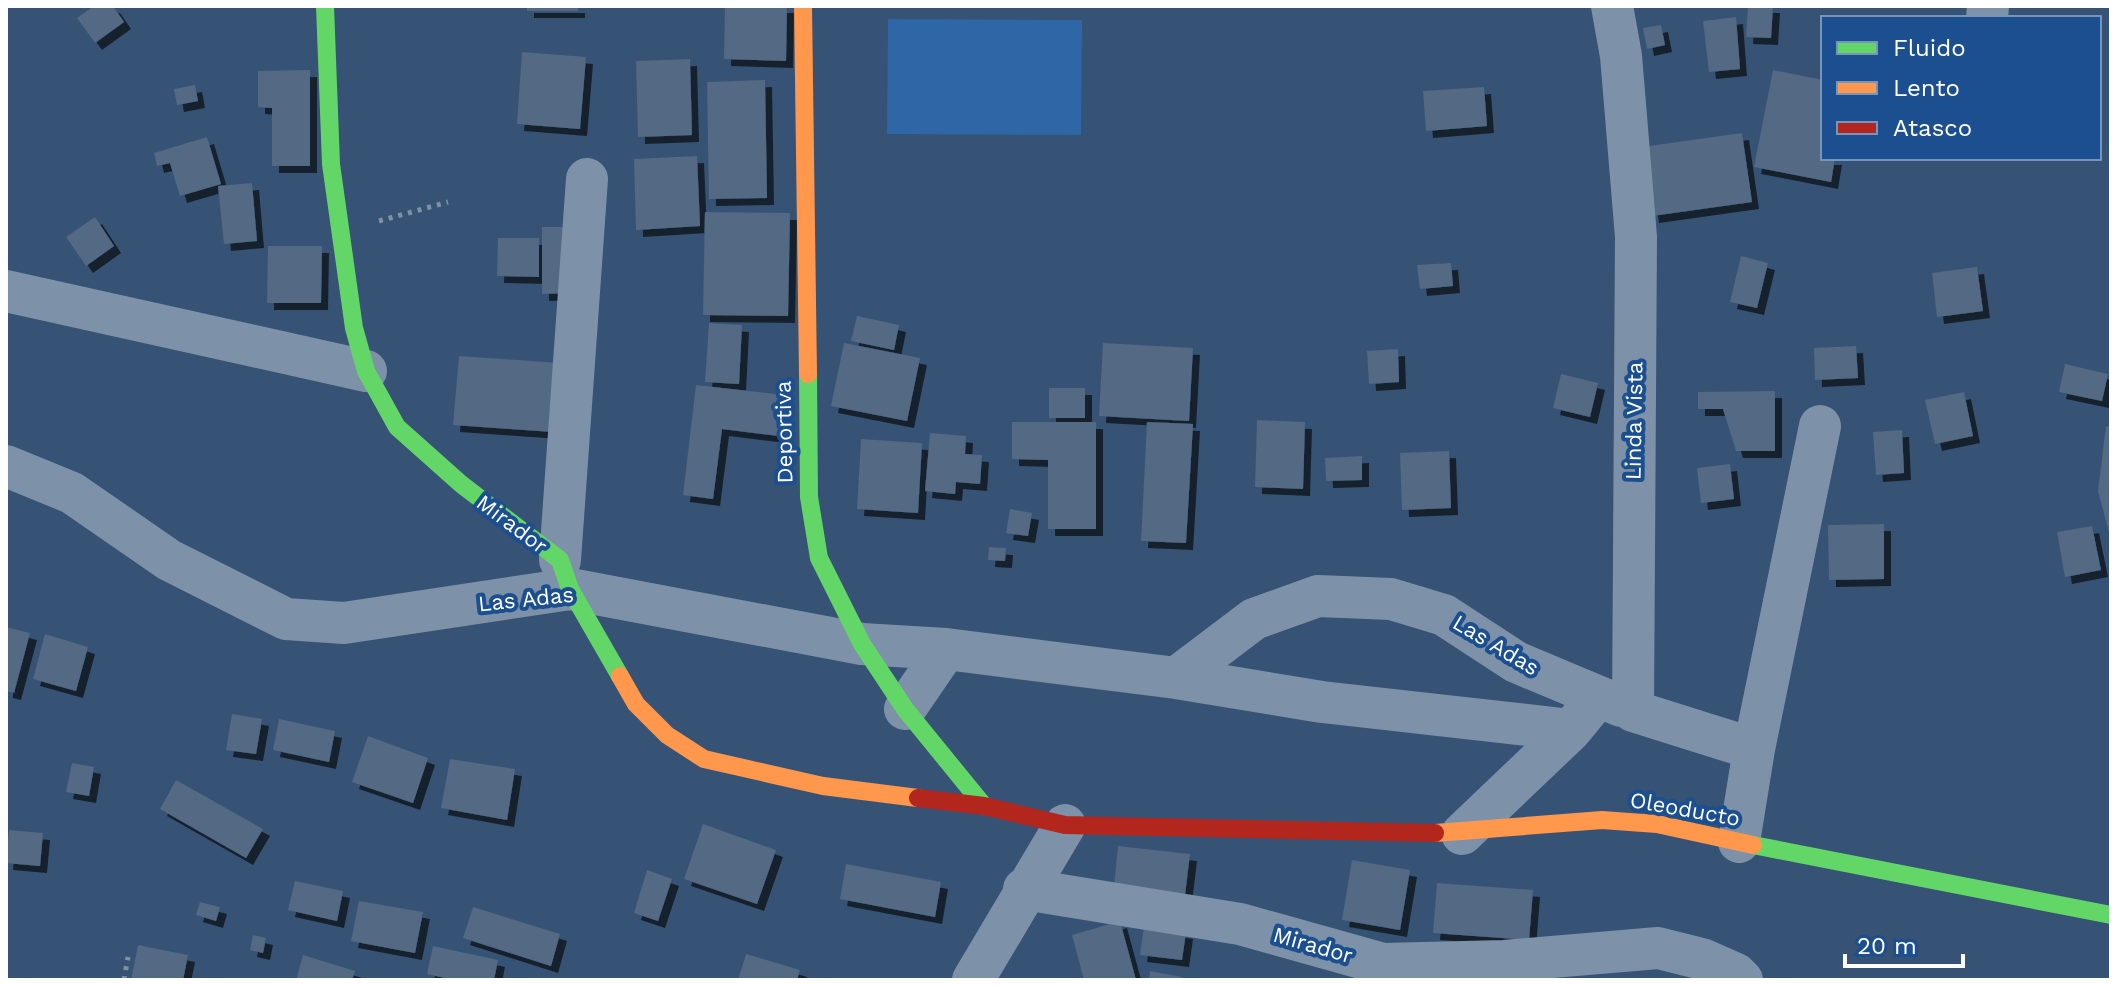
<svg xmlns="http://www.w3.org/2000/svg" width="2117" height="986" viewBox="0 0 2117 986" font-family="'Work Sans',sans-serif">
  <defs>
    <filter id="shadow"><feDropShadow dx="7" dy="7" stdDeviation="0" flood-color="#0009"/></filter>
  </defs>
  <rect width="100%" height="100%" fill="#365274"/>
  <path fill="#2f66a5" d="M888,19L1082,20L1081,135L887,134Z"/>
  <path fill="#526984" filter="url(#shadow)" d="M94,6H113L124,22L95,43L77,18Z
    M527,6H578V11H527Z
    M725,6H787L786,61L724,59Z
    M1748,6H1773L1771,38L1746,37Z
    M1736,17L1740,69L1709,72L1703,21Z
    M1661,25L1665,45L1647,49L1643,28Z
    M522,52L586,57L580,129L517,124Z
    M690,59L692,135L638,137L636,61Z
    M310,70V166H272V108L258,107V71Z
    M1773,70L1823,80V158H1835L1831,182L1754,167Z
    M765,80L767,198L709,199L707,82Z
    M195,85L198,101L177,105L174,89Z
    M1484,87L1487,126L1426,131L1423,91Z
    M1742,133L1752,202L1652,216L1642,147Z
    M207,137L221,184L180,196L170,163L157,166L154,153Z
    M697,156L700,226L636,230L634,159Z
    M252,183L257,241L224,244L218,186Z
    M705,212L790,213L788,316L703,315Z
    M95,217L114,246L86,266L66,237Z
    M542,227H572V293L542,294Z
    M498,238H539V277L497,276Z
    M268,246H322L321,303H267Z
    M1741,256L1768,263L1757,308L1730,302Z
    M1451,263L1453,286L1420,289L1417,265Z
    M1977,267L1983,311L1937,317L1932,273Z
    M857,316L899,325L894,350L851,341Z
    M709,323L742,325L739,384L705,382Z
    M844,343L920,358L907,421L831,406Z
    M1103,343L1193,348L1189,421L1099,416Z
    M1856,346L1858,378L1815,380L1814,348Z
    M1398,349L1399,382L1369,384L1367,351Z
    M459,356L559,363L553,432L453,425Z
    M2065,364L2108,374L2102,401L2059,392Z
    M1561,374L1598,383L1590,417L1553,408Z
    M696,385L784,395L779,436L722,429L713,499L683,495Z
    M1049,388H1085V418H1049Z
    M1775,391V451H1736L1723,409H1698V392Z
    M1964,392L1973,436L1935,444L1925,400Z
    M1257,420L1305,422L1303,489L1255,487Z
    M1012,422H1096V529H1048V460L1012,459Z
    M1147,422L1193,424L1186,543L1141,541Z
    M2106,426L2111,427L2110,536L2098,491Z
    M1902,430L1904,473L1876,475L1873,432Z
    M930,433L966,436L965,454L982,455L980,484L956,482L955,494L925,491Z
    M861,439L922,443L918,513L857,509Z
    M1449,451L1451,508L1402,510L1400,453Z
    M1362,456V480L1326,481L1325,458Z
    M1730,464L1734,499L1701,503L1697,468Z
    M1010,509L1032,513L1028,536L1006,533Z
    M1884,524V579L1829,580L1828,525Z
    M2092,526L2101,570L2065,577L2057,532Z
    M989,547L1006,548L1005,561L988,560Z
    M6,627L30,633L14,693L6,691Z
    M45,634L88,647L76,691L33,679Z
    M232,714L262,719L256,754L226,750Z
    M279,719L335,731L329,762L273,750Z
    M368,736L428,758L413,803L352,782Z
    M450,759L515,769L507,820L441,808Z
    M72,763L94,767L89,796L66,792Z
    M176,780L263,829L246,858L160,809Z
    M703,824L776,850L757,904L684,879Z
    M9,830L43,833L40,866L6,863Z
    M1118,846L1190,854L1185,895L1114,887Z
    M1352,860L1410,870L1400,930L1342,920Z
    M846,864L941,882L935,917L840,899Z
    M647,870L672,879L658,921L634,913Z
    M295,881L343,891L337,921L288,910Z
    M1437,883L1533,890L1529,940L1433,933Z
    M359,901L423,912L415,953L351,941Z
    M200,902L220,907L216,921L196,915Z
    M473,907L560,934L551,966L463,938Z
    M1120,921L1136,980H1084L1072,935Z
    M1144,926L1186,932L1182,960L1140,955Z
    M253,935L266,938L263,953L250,950Z
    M138,945L188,955L183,980H131Z
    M433,946L498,960L494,980H454L427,974Z
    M746,954L800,970L797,980H738Z
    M303,955L355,971L352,980H296Z
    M1150,971L1182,977V980H1149Z"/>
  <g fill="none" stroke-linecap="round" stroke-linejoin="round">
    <path stroke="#7d92a8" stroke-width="5" stroke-dasharray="4 6" stroke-linecap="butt" d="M379,221L448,202
      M124,980L128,957"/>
    <path stroke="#7d92a8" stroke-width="42" d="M1612,6L1621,56L1636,237L1633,711L1754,749
      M1987,18L1988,6
      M6,291L366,371
      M6,466L72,493L169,560L286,619L344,623L570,589L862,644L946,649L1176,678L1322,702L1571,730L1598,697
      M560,560L587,179
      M1176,678L1254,619L1318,596L1391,599L1444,615L1516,662L1621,706
      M905,709L946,649
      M1462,834L1571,730
      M1739,842L1754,749L1820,426
      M1024,889L1240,924L1383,964L1504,961L1658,948L1702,959L1736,974L1742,980
      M973,980L1065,825"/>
    <path stroke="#63d668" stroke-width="18" d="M325,6L331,164L354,328L366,371L397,427L461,484L560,560L570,589L620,676
      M808,374L809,497L819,558L862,644L905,709L984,806
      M1753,845L2111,915"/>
    <path stroke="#ff974d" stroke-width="18" d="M803,6L808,374
      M620,676L636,704L667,735L704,759L823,786L918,798
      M1435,833L1602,820L1657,824L1753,845"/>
    <path stroke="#b3261e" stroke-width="18" d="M918,798L984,806L1065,825L1435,833"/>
  </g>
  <g text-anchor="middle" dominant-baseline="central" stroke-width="8" stroke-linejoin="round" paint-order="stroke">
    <g font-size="22" fill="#fff" stroke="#1b4f8f">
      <text transform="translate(1634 421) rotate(-89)">Linda Vista</text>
      <text transform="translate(784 432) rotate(-91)">Deportiva</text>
      <text transform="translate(512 524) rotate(37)">Mirador</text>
      <text transform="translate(526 599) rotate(-6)">Las Adas</text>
      <text transform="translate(1496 645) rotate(31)">Las Adas</text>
      <text transform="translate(1685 809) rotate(10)">Oleoducto</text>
      <text transform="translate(1313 945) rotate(16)">Mirador</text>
    </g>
  </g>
  <rect width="2117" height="986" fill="none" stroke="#ffffff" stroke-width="16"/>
  <rect x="1821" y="16" width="280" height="144" fill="#1b4f8f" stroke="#7695bc" stroke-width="2"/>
  <rect x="1837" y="42" width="40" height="12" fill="#63d668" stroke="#7695bc" stroke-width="2"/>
  <text x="1893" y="56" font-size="24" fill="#ffffff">Fluido</text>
  <rect x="1837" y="82" width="40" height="12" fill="#ff974d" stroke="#7695bc" stroke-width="2"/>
  <text x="1893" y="96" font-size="24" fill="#ffffff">Lento</text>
  <rect x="1837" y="122" width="40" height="12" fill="#b3261e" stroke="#7695bc" stroke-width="2"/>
  <text x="1893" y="136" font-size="24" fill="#ffffff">Atasco</text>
  <path d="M1845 954v12h118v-12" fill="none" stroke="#ffffff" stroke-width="4"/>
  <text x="1857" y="954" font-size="24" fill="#ffffff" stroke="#1b4f8f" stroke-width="6" paint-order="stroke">20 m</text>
</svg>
